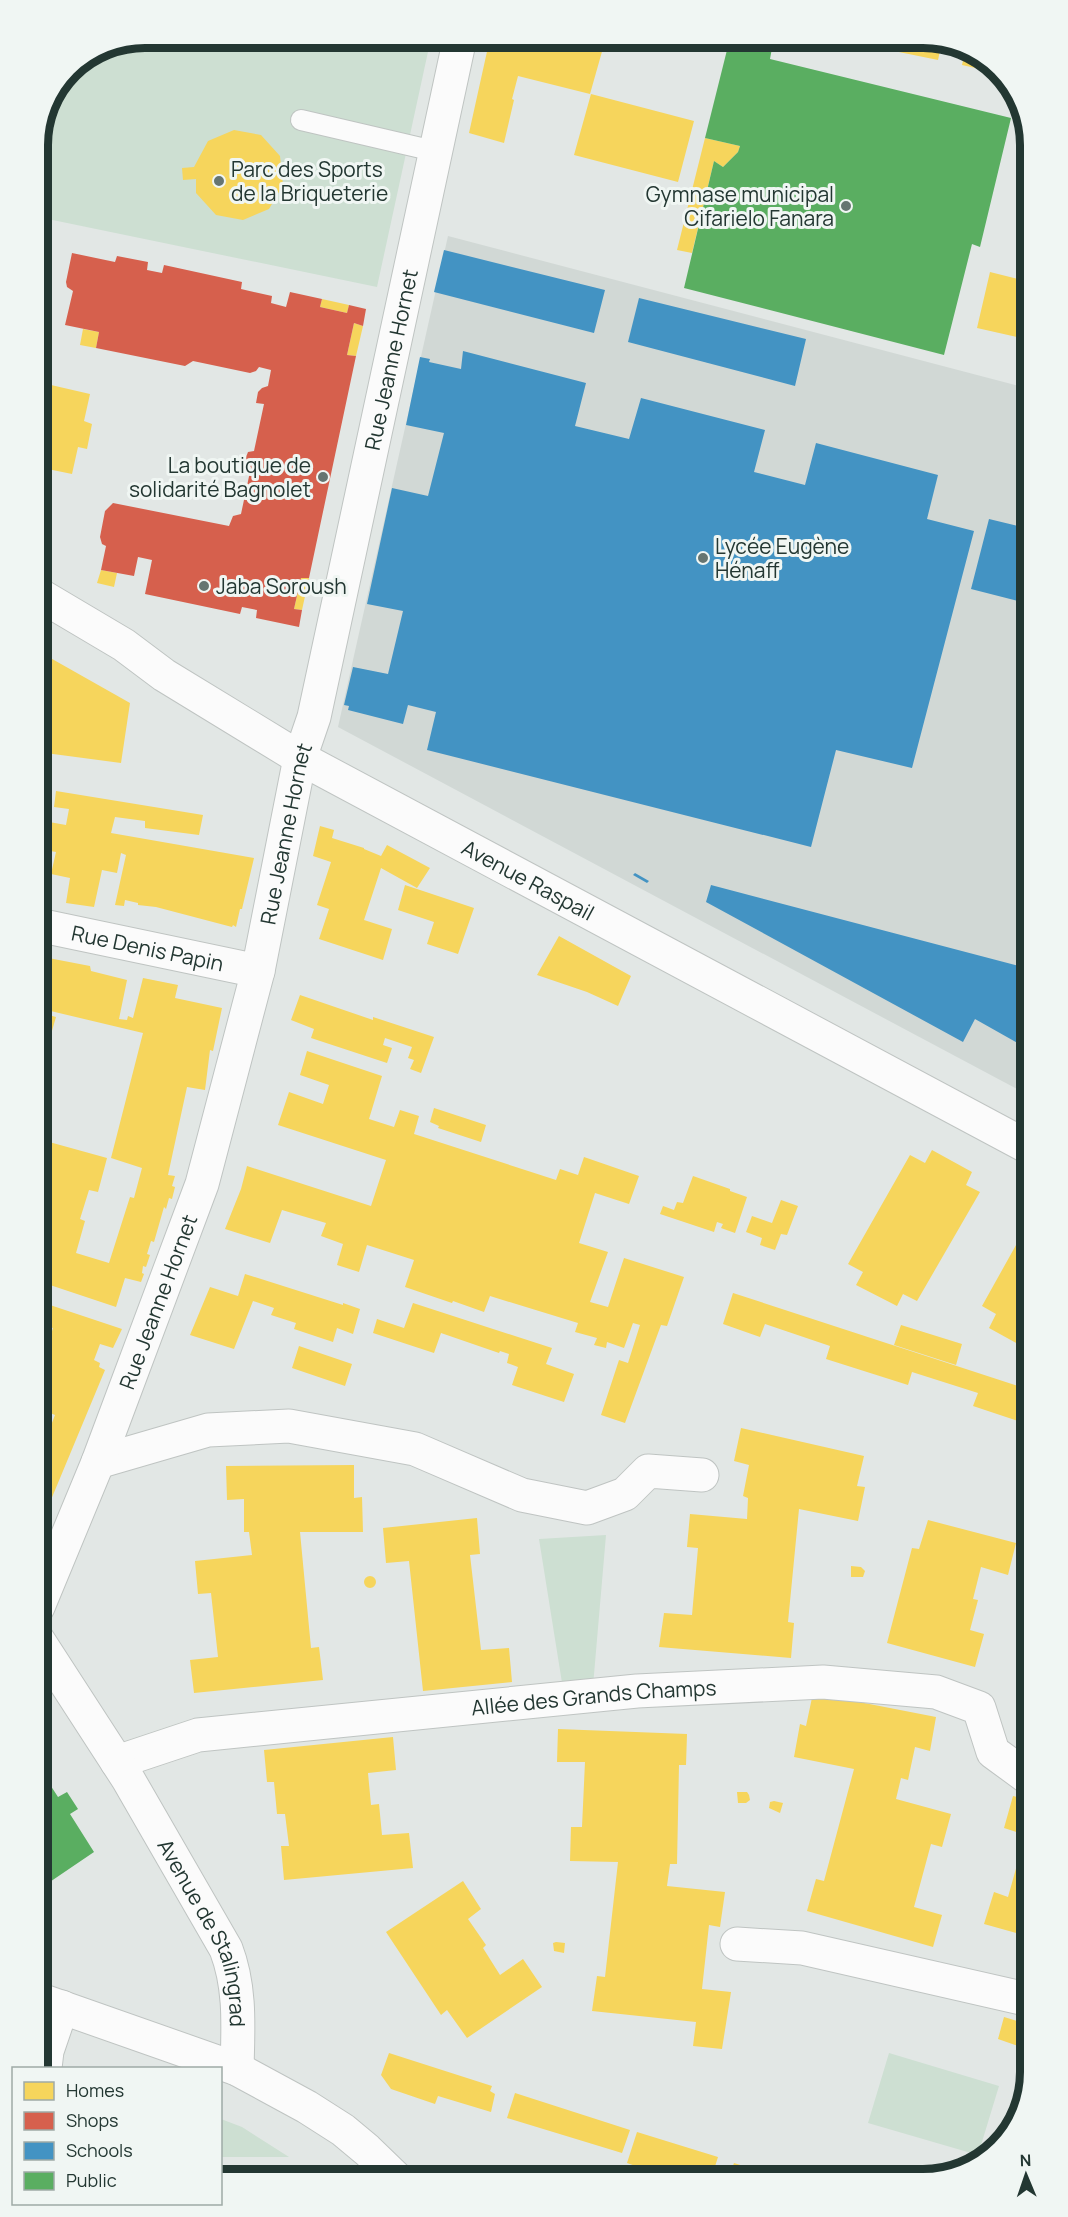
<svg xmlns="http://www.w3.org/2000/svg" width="1068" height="2217" viewBox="0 0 1068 2217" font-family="Manrope,sans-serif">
  <rect width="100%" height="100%" fill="#e2e7e5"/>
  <path fill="#d1d8d5" d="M448,236L1030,389V1096L338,727Z"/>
  <path fill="#cddfd2" d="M145,38H431L377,287L38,217V138L69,69L104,46Z
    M606,1535L593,1686L563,1689L539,1539Z
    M889,2053L999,2086L978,2155L868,2123Z
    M221,2119L242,2127L289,2157H221Z"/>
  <path fill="#f6d55c" d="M490,38H524L555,46L558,38H593L605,41L590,94L518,76L512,99L514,100L504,143L469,133Z
    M841,38H871L869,46L840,41Z
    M897,38H930L942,42L938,60L894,51Z
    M964,56L990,62L994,67L993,72L962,65Z
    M591,94L694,121L678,182L574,155Z
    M234,130L261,135L280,156L283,185L269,209L243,220L216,215L196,193V179L183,180L182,168L194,167L208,141Z
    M705,138L740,146L738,152L723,167L714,161L692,253L677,250Z
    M1030,226V241L1026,240Z
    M990,272L1030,282V340L977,328Z
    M322,299L349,305L347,313L320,307Z
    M354,323L363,326L356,356L347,355Z
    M83,329L99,332L96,348L80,345Z
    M38,382L90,394L84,421L92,424L87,449L78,447L72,474L38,467Z
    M101,570L117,573L114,587L97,583Z
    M301,578H309L302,610L294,609Z
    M38,651L130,703L121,763L38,752Z
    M56,791L203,815L199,835L145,828V821L115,817L111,833L254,858L242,909H240L236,927L233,925L232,927L156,907L138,905V903L125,900L124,906L115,905L126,855L121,853L117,873L102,870L94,907L66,903L70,878L51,874L56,852L38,849V820L66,825L69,809L54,807Z
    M320,826L334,830L332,838L364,848V849L381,856L387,845L430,868L417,888L381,868L364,920L392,929L383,960L319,939L329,909L317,905L331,862L313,856Z
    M405,885L474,908L458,954L427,944L434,922L398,910Z
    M559,936L631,976L618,1006L587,992L537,975Z
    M38,956L90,966L91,971L127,980L119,1019L127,1020L128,1016L133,1018L143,978L178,985L175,998L222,1008L213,1051L210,1050L205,1090L187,1087L168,1175L175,1176L172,1186L175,1187L172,1199L169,1198L166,1209L164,1207L154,1242L151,1241L147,1254L150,1255L146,1267L143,1266L142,1273L144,1274L141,1282L125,1278L116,1307L38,1281V1155L42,1140L107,1158L98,1192L89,1190L80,1219L85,1221L76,1253L109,1263L130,1197L134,1198L142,1168L111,1158L143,1033L38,1008Z
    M300,995L373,1020V1017L434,1037L421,1073L410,1069L414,1060L408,1058L412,1047L385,1038L383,1045L392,1048L387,1063L311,1038L314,1029L291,1020Z
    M38,1012L56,1017L38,1079Z
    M307,1051L382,1076L369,1119L394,1127L400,1110L419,1116L414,1134L556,1180L560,1169L578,1175L584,1157L639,1176L629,1204L595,1193L579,1243L608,1252L590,1302L608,1307L624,1258L684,1277L667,1326L661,1325L625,1423L601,1415L619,1360L628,1363L640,1325L633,1323L624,1348L607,1342L606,1348L594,1345L597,1338L575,1332L578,1323L490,1296L484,1312L453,1301L452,1303L405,1287L414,1260L367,1245L359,1272L337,1265L343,1244L321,1236L326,1223L282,1210L270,1243L225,1229L241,1189L247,1166L371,1206L386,1160L278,1125L289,1092L323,1104L329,1085L300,1075Z
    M434,1108L486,1125L481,1142L438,1128L439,1126L430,1122Z
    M932,1150L972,1172L966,1185L980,1192L917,1301L903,1294L897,1306L856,1285L863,1272L848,1264L910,1155L925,1163Z
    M693,1176L730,1189V1191L747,1197L735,1233L721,1228L723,1224L717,1222L714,1232L660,1214L663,1206L674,1210L677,1202L683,1203Z
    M781,1200L798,1206L787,1235L781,1234L775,1250L760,1245L762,1238L746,1232L752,1216L772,1223Z
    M1030,1220V1347L1029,1350L989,1328L996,1314L982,1306Z
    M245,1274L343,1305V1303L360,1309L353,1334L337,1328L333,1342L294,1329L296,1323L271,1315L274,1308L253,1301L234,1349L190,1335L210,1287L238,1296Z
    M733,1293L1030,1390V1425L973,1406L978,1393L912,1372L908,1385L826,1359L830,1346L765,1324L760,1337L723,1324Z
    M38,1301L122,1329L113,1348L100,1344L94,1360L100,1363L99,1367L105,1370L38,1531V1459L55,1415L38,1408V1364L41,1365L53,1328L38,1323Z
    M413,1303L552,1348L546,1364L574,1374L564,1402L512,1385L518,1367L507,1363L509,1354L500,1351L499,1353L441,1333L434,1353L373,1333L377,1319L404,1328Z
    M901,1325L962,1344L956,1365L894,1345Z
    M299,1346L352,1364L345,1386L292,1368Z
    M741,1428L864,1456L857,1486L865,1487L858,1521L799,1509L788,1622L794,1623L791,1658L659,1647L664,1613L692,1615L698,1548L687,1547L690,1514L747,1519L748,1498L743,1496L749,1465L734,1461Z
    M354,1465V1498L362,1497L363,1532H300L311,1648L319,1647L323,1680L194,1693L190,1660L218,1657L211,1593L198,1594L195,1561L252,1555L249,1532H244V1499L227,1500L226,1466Z
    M477,1518L480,1554L470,1555L481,1650L509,1648L512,1682L423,1691L409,1561L386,1563L383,1528Z
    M928,1520L1016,1543L1008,1575L981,1567L973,1599L978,1600L970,1630L984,1634L975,1667L887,1643L912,1548L919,1549Z
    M851,1566L861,1567L865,1571L863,1577H851Z
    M364 1582a6 6 0 1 1 12 0a6 6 0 1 1-12 0Z
    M813,1693L936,1717L930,1751L915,1747L908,1780L901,1778L896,1799L951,1814L942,1847L931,1844L914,1907L942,1915L933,1947L807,1911L816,1879L824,1881L854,1769L794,1757L800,1724L806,1726Z
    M558,1729L687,1734L686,1765H679L677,1864H670L667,1886L725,1892L720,1927L709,1925L702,1989L731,1992L722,2049L693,2046L696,2022L592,2011L597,1976L605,1977L618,1862L570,1861L571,1827H582L585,1762H557Z
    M393,1737L396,1770L368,1773L371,1805L379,1804L382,1835L409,1833L413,1868L284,1880L281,1846H289L285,1814H277L274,1782H267L264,1750Z
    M737,1792H747L749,1795L750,1800L746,1803H738Z
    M1013,1796L1030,1800V1937L984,1924L994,1892L1008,1897L1017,1865L1021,1866L1029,1836L1004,1828Z
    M774,1801L783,1803L780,1813L769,1808L770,1802Z
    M463,1881L481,1909L468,1919L486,1945L483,1948L500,1975L523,1959L542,1987L467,2038L447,2010L441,2015L386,1932Z
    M556,1942L565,1943L564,1953L554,1951L553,1943Z
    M1004,2017L1030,2025V2050L998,2039Z
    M389,2053L492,2086L490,2091L495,2094L491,2112L438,2096L435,2104L391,2089L381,2075Z
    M515,2093L630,2130L622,2153L507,2118Z
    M637,2132L718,2157L711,2179H666L640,2171L641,2168L627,2163Z
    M734,2163L785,2179H728Z"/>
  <path fill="#d6604d" d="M72,253L115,262L117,256L148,262L147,270L162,273L164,265L242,282L241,289L272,296L271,303L286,307L290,292L322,299L320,307L347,313L349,305L366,309L363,326L354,323L347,355L356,356L309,578H301L294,609L302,610L299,627L256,618L257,610L242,607L240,614L145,594L152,560L138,557L134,576L101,570L106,546L102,544L100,537L105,511L113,503L229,526L233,516L241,514L251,467L243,465L248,452L254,451L264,404L256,403L258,392L262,388L268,386L271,370L259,367L256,371L250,373L193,361L185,366L96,348L99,332L65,325L73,291L67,287L66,282Z"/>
  <path fill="#4393c3" d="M444,250L605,290L594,333L434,292Z
    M639,298L806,339L795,386L628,342Z
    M463,351L586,383L575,426L629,439L641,398L765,430L754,472L805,485L816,443L938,475L927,519L974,531L912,768L836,750L811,847L427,750L436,712L408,705L403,724L348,710L349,706L344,705L353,667L388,674L403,611L367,604L392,488L428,496L444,433L406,425L420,357L430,359L429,362L461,369Z
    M1030,498V604L971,589L989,519L1022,527Z
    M635,873L649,881L647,883L633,875Z
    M711,885L1030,969V1050L975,1019L963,1042L706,902Z"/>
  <path fill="#5aae61" d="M730,38L772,48L770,59L1011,118L980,247L972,244L944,355L684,288L714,161L723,167L738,152L740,146L705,138Z
    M47,1780L58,1797L67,1792L78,1809L70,1814L94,1852L38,1890V1786Z"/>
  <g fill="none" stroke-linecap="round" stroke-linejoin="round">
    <g stroke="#bfc4c2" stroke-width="22">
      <path id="lane" d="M301,120L434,151"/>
    </g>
    <g stroke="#bfc4c2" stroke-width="35">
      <g id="street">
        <path id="s1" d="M38,925L258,971"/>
        <path d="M98,1462L208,1430L289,1426L415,1449L522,1495L587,1508L625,1494L648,1471L702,1475"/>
        <path id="s2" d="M38,1607L98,1462L202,1184L258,971L300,758L314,717L460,38"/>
        <path id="s3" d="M117,1762L198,1735L637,1691L823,1682L936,1692L979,1708L993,1752L1030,1779"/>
        <path d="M737,1944L802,1948L1030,2000"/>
        <path d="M45,2068L47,2051L62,2007"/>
      </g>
    </g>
    <g stroke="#bfc4c2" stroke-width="35">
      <g id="secondary">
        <path id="s4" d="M38,594L124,645L164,675L300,758L1030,1148"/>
        <path id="s5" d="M38,1640L128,1779L226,1949C241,1988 238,2028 237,2069"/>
        <path d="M38,1999L237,2069L307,2107L343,2130L367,2150L397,2179"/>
      </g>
    </g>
    <use href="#lane" stroke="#fbfbfb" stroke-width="20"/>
    <use href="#street" stroke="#fbfbfb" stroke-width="33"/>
    <use href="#secondary" stroke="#fbfbfb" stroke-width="33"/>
  </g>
  <g fill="#667571" stroke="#f0f6f3" stroke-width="2">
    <circle cx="219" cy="181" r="6"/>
    <circle cx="846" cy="206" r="6"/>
    <circle cx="323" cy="477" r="6"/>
    <circle cx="703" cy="558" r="6"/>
    <circle cx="204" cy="586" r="6"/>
  </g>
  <g text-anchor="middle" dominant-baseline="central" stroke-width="6" stroke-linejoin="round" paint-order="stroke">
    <g font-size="21" fill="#233732" stroke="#f0f6f3" text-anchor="start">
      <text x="231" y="169">Parc des Sports<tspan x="231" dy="24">de la Briqueterie</tspan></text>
      <text x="834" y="194" text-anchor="end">Gymnase municipal<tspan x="834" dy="24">Cifarielo Fanara</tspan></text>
      <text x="311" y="465" text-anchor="end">La boutique de<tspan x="311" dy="24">solidarité Bagnolet</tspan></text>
      <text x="715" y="546">Lycée Eugène<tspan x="715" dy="24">Hénaff</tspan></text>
      <text x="216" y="586">Jaba Soroush</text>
    </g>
    <g font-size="21" fill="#233732" stroke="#f0f6f3">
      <text stroke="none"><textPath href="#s2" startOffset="1300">Rue Jeanne Hornet</textPath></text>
      <text stroke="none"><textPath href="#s2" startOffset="814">Rue Jeanne Hornet</textPath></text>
      <text stroke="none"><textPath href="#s4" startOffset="568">Avenue Raspail</textPath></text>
      <text stroke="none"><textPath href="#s1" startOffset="112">Rue Denis Papin</textPath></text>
      <text stroke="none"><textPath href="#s2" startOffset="328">Rue Jeanne Hornet</textPath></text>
      <text stroke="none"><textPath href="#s3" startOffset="483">Allée des Grands Champs</textPath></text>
      <text stroke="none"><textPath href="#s5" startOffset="339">Avenue de Stalingrad</textPath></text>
    </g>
  </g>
  <path d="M0 0H1068V2217H0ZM145 48H923A97 97 0 0 1 1020 145V2072A97 97 0 0 1 923 2169H145A97 97 0 0 1 48 2072V145A97 97 0 0 1 145 48Z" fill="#f0f6f3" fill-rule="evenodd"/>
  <path fill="none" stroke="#233732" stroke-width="8" d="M145 48H923A97 97 0 0 1 1020 145V2072A97 97 0 0 1 923 2169H145A97 97 0 0 1 48 2072V145A97 97 0 0 1 145 48Z"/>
  <rect x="12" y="2067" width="210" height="138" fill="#f0f6f3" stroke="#9eaaa6" stroke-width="1.5"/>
  <rect x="24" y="2082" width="30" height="18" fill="#f6d55c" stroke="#9eaaa6" stroke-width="1.5"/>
  <text x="66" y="2097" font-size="18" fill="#233732">Homes</text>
  <rect x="24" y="2112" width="30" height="18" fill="#d6604d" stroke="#9eaaa6" stroke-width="1.5"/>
  <text x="66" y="2127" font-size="18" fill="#233732">Shops</text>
  <rect x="24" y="2142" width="30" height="18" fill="#4393c3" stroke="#9eaaa6" stroke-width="1.5"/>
  <text x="66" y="2157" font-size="18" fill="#233732">Schools</text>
  <rect x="24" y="2172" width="30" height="18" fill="#5aae61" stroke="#9eaaa6" stroke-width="1.5"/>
  <text x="66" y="2187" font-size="18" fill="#233732">Public</text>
  <g transform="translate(1026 2175) rotate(358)" stroke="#f0f6f3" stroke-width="4.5" paint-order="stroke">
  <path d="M0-4.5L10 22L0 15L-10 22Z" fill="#233732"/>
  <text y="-9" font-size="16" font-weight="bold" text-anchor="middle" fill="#233732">N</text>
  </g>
</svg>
